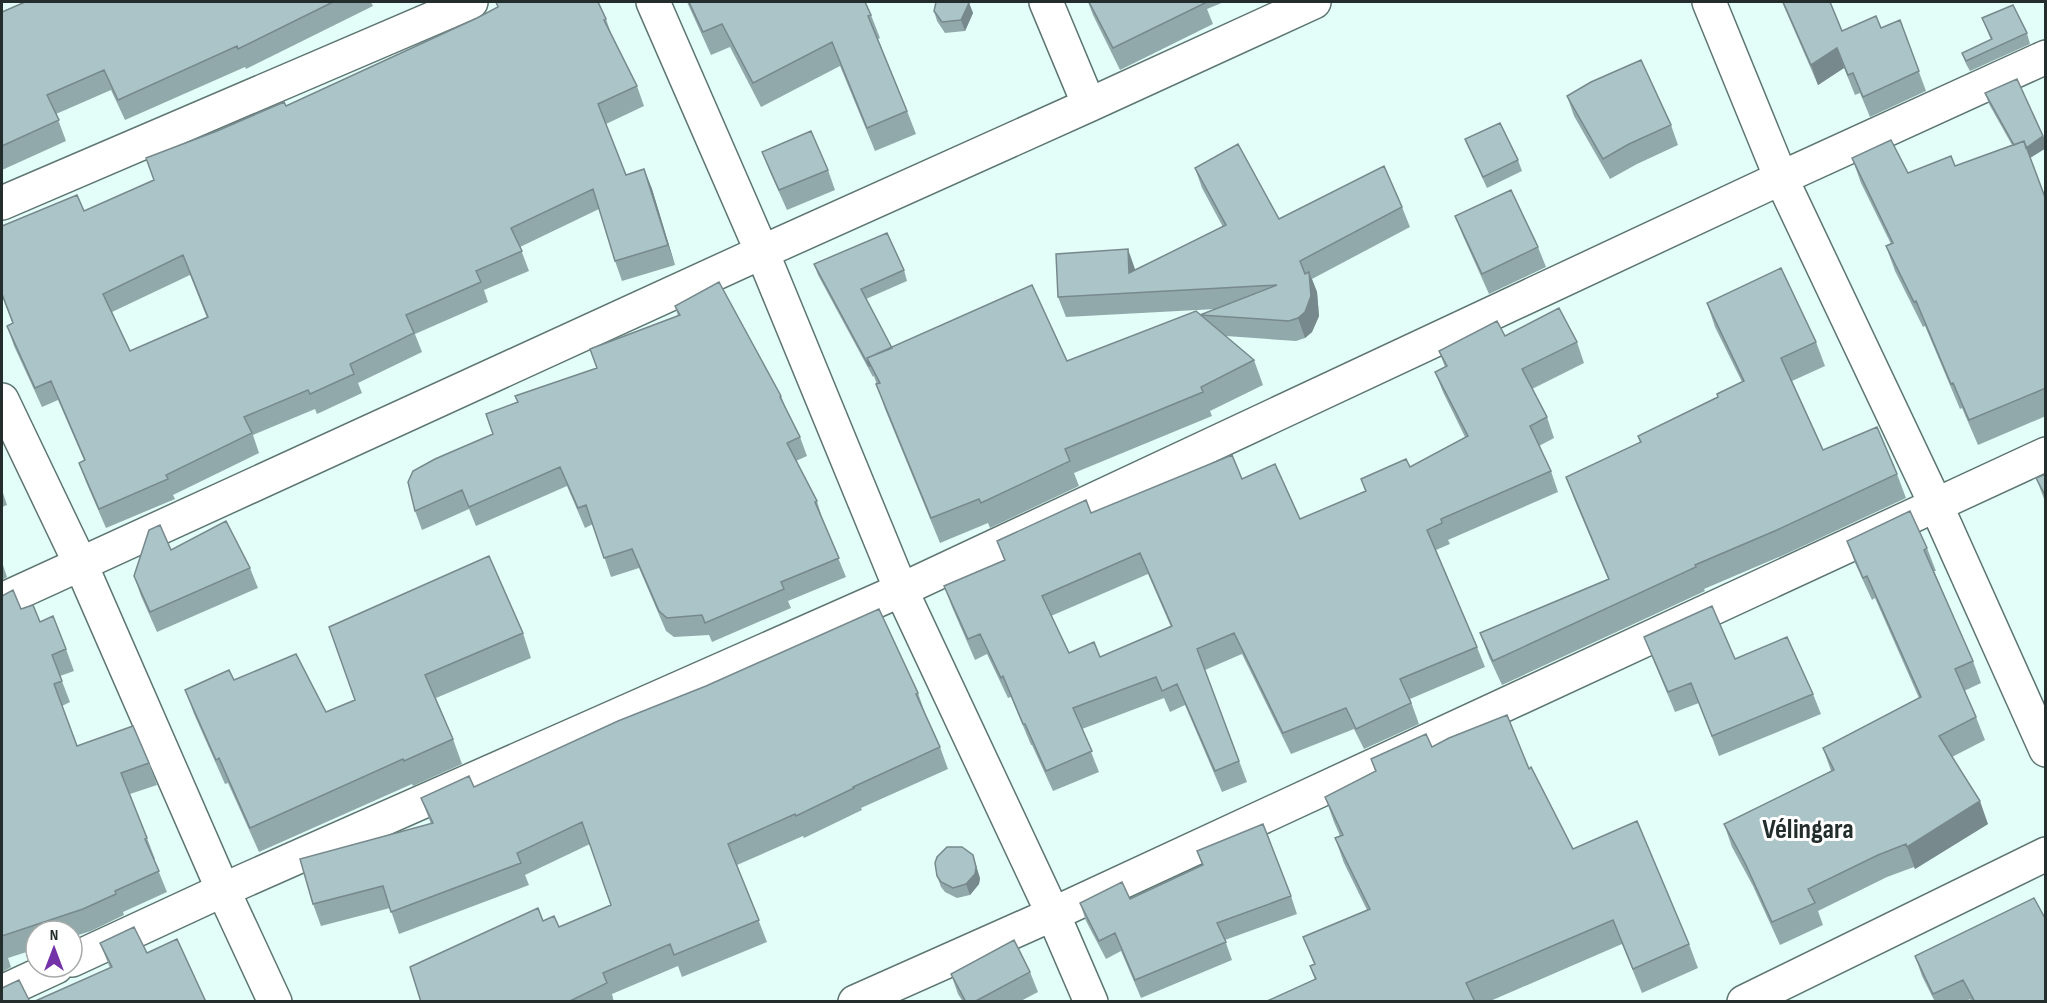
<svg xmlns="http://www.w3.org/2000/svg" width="2047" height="1003" viewBox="0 0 2047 1003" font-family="'Sofia Sans Condensed',sans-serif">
  <rect width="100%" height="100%" fill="#e3fef9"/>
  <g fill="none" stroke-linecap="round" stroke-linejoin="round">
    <g stroke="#5e7672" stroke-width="36">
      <path id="minor" d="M653,2L762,252L901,590L1053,914L1091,1002
        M1046,2L1089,105
        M1709,2L1781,178L1936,505L2046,750
        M2,203L471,2
        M2,600L762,252L1089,105L1314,2
        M72,960L223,890L901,590L1781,178L2046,57
        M2,992L56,967
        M855,1002L1053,914L2046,454
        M1744,1002L2046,854"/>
    </g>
    <g stroke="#5e7672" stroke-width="36">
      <path id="highway" d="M2,400L81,565L223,890L275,1002"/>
    </g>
    <use href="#minor" stroke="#fff" stroke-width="33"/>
    <use href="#highway" stroke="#fff" stroke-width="33"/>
  </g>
  <path fill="#92a9ac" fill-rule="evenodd" d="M25,2H371L373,6L246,69L245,67L125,120L111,90L56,114L66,141L2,170V12Z
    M496,2L606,19L613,39L637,86L644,106L606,124L626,175L644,169L652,189L675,265L622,281L615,261L599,209L520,247L529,271L484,290L488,302L415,334L422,352L358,383L362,393L317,414L315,409L253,435L259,453L173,495L175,499L106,528L86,482L79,463L84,460L58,400L42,407L14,346L7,326L13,324L2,296V226L84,211L154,180L286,106L477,18L498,7ZM190,275L207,318L130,351L112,312Z
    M687,2H865L871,15L880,38L878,39L907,111L916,134L875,151L840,66L761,107L730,47L711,55Z
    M1088,2H1224L1207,9L1213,24L1120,70L1093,15Z
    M1782,2H1830L1842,31L1881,28L1900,20L1926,91L1870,117L1860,93L1855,95L1844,68L1818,85Z
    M969,3L973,13L965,31L945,33L937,21L934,11Z
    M1982,18L2027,33L2030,44L1970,71L1966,64L1962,53L1991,40Z
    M1985,93L2043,136L2046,142V148L2030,158L2046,200V416L1978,445L1962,408L1960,409L1925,326L1923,327L1895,271L1886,246L1891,244L1861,183L1852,158L1908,173L1955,166L2012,145L1989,104Z
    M1567,96L1671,125L1678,145L1637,164L1610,179L1574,116Z
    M1465,139L1518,160L1522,171L1487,188L1469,149Z
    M762,152L828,170L835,190L787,210L770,172Z
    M1195,168L1279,219L1402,207L1410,227L1312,279L1317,292L1319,316L1312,332L1305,338L1296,341L1226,336L1254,360L1263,385L1210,411L1212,416L1074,473L1079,486L990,528L988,523L940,543L885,409L874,376L873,377L818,275L814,264L904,270L907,281L866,299L892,348L1067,361L1216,309L1066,317L1058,297L1135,270L1223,227L1202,188Z
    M1455,216L1538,247L1546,267L1489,294L1463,236Z
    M1707,303L1816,342L1825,366L1792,381L1823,450L1897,474L1906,498L1786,554L1704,589L1705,591L1502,685L1489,657L1480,633L1608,579L1575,501L1566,477L1640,443L1638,436L1718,397L1742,382L1715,327Z
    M675,306L781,396L788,413L800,437L807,456L796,461L817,501L823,521L846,577L788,601L791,608L712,642L709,635L674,637L666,631L639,568L611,577L593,524L585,528L567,486L476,526L469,509L422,530L415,511L493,434L517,402L515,396L597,369L678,316Z
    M1505,336L1577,342L1584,363L1532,389L1547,417L1554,438L1539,446L1551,471L1558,492L1448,540L1450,544L1436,550L1477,647L1485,667L1410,699L1419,724L1364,749L1354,729L1291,754L1242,654L1205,670L1247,782L1222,792L1185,705L1170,712L1164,698L1082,729L1099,772L1053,791L1032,745H1031L1011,697L1008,698L987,654L975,660L952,607L944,586L1004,560L997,541L1091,513L1242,479L1300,519L1365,491L1361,479L1410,467L1465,437L1443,392L1435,372L1445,367L1439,351ZM1148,574L1171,627L1100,657L1069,653L1051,616Z
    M2046,474V504L2036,478Z
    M2,490L7,505L2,507Z
    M1847,541L1927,548L1936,571H1934L1973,661L1981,683L1964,691L1976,717L1985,740L1952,757L1988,824L1915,869L1914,867L1887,877L1818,911L1823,925L1780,945L1753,886L1732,847L1724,824L1831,771L1823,748L1919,698L1875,598L1872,600L1855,563Z
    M171,550L250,568L258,588L157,632L141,596L134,576Z
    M2,562L7,577L2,580Z
    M2,596L40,622L66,649L74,671L60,676L70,702L62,706L77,746L149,763L157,785L130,794L147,838L155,859L154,860L167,892L123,912L124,915L91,931L72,937V931H36V949L8,958L11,967L2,972Z
    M523,633L531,658L436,698L453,739L462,764L413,786L412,784L259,852L228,783L225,784L194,714L185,690L234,680L326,712Z
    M1644,637L1735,659L1813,694L1821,714L1719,756L1699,703L1675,712L1652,657Z
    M918,693L926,716L940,747L948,769L861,808L862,810L804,838L803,836L737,865L767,942L682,977L678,966L612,994L614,1002H421L543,921L559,927L611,905L590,844L525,875L529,885L399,934L390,908L321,926L313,904L431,824L421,798L474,787Z
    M1432,747L1529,769L1573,849L1689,944L1698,968L1642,993L1622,944L1488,1002H1265L1315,980L1310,966L1314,964L1303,937L1367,910L1344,863L1335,838L1340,836L1334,822L1325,797L1375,771L1371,759Z
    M1197,851L1291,896L1297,914L1225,940L1232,960L1141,998L1121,951L1106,959L1086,921L1080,903L1130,899L1202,865Z
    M937,876L980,878L979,884L970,895L957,898L945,892L941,887Z
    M100,943L147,953L110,968Z
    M1915,956L2046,1002H1971L1970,999L1965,1002H1935L1922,976Z
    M1030,972L1038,992L1019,1002H963L958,994L951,974Z"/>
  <path fill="#77898c" d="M969,3L973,13L965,31L961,20Z
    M1837,48L1844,68L1818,85L1811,65Z
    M2043,136L2046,142V148L2022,163L2018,153Z
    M644,169L652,189L675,265L668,245Z
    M1128,249L1135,269L1137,294L1129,273Z
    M1309,272L1317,292L1319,316L1312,332L1305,338L1298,318Z
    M1980,801L1988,824L1915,869L1907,847Z
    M973,855L980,878L979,884L970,895L966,884Z"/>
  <path fill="#aac4c8" stroke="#77898c" stroke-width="1.5" fill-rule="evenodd" d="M25,2H333L238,49L237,46L118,100L104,70L47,95L59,120L2,146V12Z
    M496,2H598L606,19L604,20L637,86L598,104L626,175L644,169L668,245L615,261L593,189L511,228L522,251L476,271L481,282L406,315L414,333L350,364L354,374L310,394L308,390L244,417L252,433L166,475L168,479L99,509L79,463L85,460L51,381L35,388L7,326L13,323L2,294V226L77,195L84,211L154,180L146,158L217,131L284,102L286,106L477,18L498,7ZM183,255L208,317L130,351L103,294Z
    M689,2H865L871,15L868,16L907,111L867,128L832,42L753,83L722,24L703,32Z
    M936,2H967L969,3L961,20L942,22L934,11Z
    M1089,2H1204L1205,3L1113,48Z
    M1783,2H1830L1842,31L1876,16L1881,28L1900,20L1919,71L1863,97L1853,73L1848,75L1837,48L1811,65Z
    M2013,5L2027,33L1966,61L1962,53L1992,39L1982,18Z
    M1641,60L1671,125L1629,144L1603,159L1567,96L1591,82Z
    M2017,79L2043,136L2026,148L2024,141L2014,145L1985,93Z
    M1500,123L1518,160L1483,177L1465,139Z
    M811,131L828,170L779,190L762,152Z
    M1891,140L1908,173L1951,156L1955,166L2024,141L2046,200V388L1969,420L1953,383L1951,384L1916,301L1914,302L1886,246L1893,243L1852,158Z
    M1238,144L1279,219L1384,166L1402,207L1300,261L1305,274L1309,272L1311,296L1305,312L1298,318L1289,321L1200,315L1277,285L1058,297L1056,254L1128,249L1129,273L1226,225L1195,168Z
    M1511,190L1538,247L1482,274L1455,216Z
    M887,233L904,270L861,289L892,348L867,358L870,366H869L814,264Z
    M1781,268L1816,342L1781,358L1823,450L1877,427L1897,474L1777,530L1695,565L1696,567L1493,661L1480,633L1609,579L1566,477L1641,442L1638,436L1718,397L1717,394L1744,381L1707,303Z
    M719,282L781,396L780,397L800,437L787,443L817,501L815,502L839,558L781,582L784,589L705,623L702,615L667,618L659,611L632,549L604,558L586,505L578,508L560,467L469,507L462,490L415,511L408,482L413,471L435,459L493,434L486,414L518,402L515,396L597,368L590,349L680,315L675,306Z
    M1032,285L1067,361L1196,311L1254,360L1201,387L1203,392L1065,449L1070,461L981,503L979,499L931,518L876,384L880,383L867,358Z
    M1559,308L1577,342L1522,369L1547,417L1530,426L1551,471L1441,519L1442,523L1427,530L1477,647L1400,679L1411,703L1356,729L1346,708L1283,733L1234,633L1197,649L1239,761L1215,771L1177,684L1162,691L1156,677L1073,708L1092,751L1046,771L1025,724H1023L1003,676L1001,678L980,634L968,639L944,586L1005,560L997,541L1086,500L1091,513L1232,455L1242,479L1275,464L1300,519L1366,491L1361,479L1406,459L1410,467L1468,436L1435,372L1447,366L1439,351L1497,321L1505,336ZM1140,553L1172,626L1100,657L1094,642L1069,653L1042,596Z
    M2046,474V497L2036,478Z
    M1910,511L1927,548L1924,550L1973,661L1955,669L1976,717L1939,736L1980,801L1907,847L1906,844L1878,855L1808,889L1815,903L1772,922L1745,863L1724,824L1834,770L1823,748L1921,697L1867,576L1863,578L1847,541Z
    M226,521L250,568L150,612L134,576L149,530L160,525L171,550Z
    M489,556L523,633L425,675L453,739L404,761L403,759L250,828L219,758L216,760L185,690L229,670L234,680L296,654L326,712L355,700L329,627Z
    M13,590L21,609L33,605L40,622L53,616L66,649L52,655L62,681L54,684L77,746L133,726L149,763L121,773L147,838L145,839L159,871L115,891L116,894L83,909L2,936V596Z
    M1712,606L1735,659L1787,637L1813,694L1712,736L1691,683L1668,692L1644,637Z
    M879,609L918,693L916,694L940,747L853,787L854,788L796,816L795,814L728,844L759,920L674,955L670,944L603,973L607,983L568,1002H421L410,967L538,908L543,921L554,916L559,927L611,905L582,822L517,853L521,863L391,912L383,886L313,904L300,859L433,823L421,798L469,776L474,787L618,721L706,686Z
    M1507,715L1529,769L1531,767L1573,849L1637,821L1689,944L1633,969L1613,920L1466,983L1475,1002H1265L1316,979L1310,966L1315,964L1303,937L1370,909L1335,838L1343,835L1325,797L1376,771L1371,759L1426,734L1432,747L1449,738Z
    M1263,824L1291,896L1217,923L1226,942L1135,980L1115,933L1099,941L1080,903L1122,882L1130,899L1203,865L1197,851Z
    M947,847H962L973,855L976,867L975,874L966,884L953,888L941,882L937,876L935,863L937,857Z
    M2034,898L2046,920V1002H1975L1963,980L1933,994L1915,956Z
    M134,927L147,953L177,939L206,1002H33L112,967L100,943Z
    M1014,940L1030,972L974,1002H966L951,974Z
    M19,980L30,1002H2V988Z"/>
  <g text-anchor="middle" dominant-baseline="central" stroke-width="6" stroke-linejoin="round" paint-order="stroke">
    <g font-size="28" font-weight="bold" fill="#232d2b" stroke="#fff">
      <text x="1808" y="829">Vélingara</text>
    </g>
  </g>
  <rect width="2047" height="1003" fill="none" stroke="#232d2b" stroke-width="6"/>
  <g transform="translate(54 949)"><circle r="28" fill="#ffffff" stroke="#a7abaa" stroke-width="1.5"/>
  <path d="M0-4.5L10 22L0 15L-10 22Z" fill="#7332a7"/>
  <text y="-9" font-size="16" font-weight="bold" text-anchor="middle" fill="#232d2b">N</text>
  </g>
</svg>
